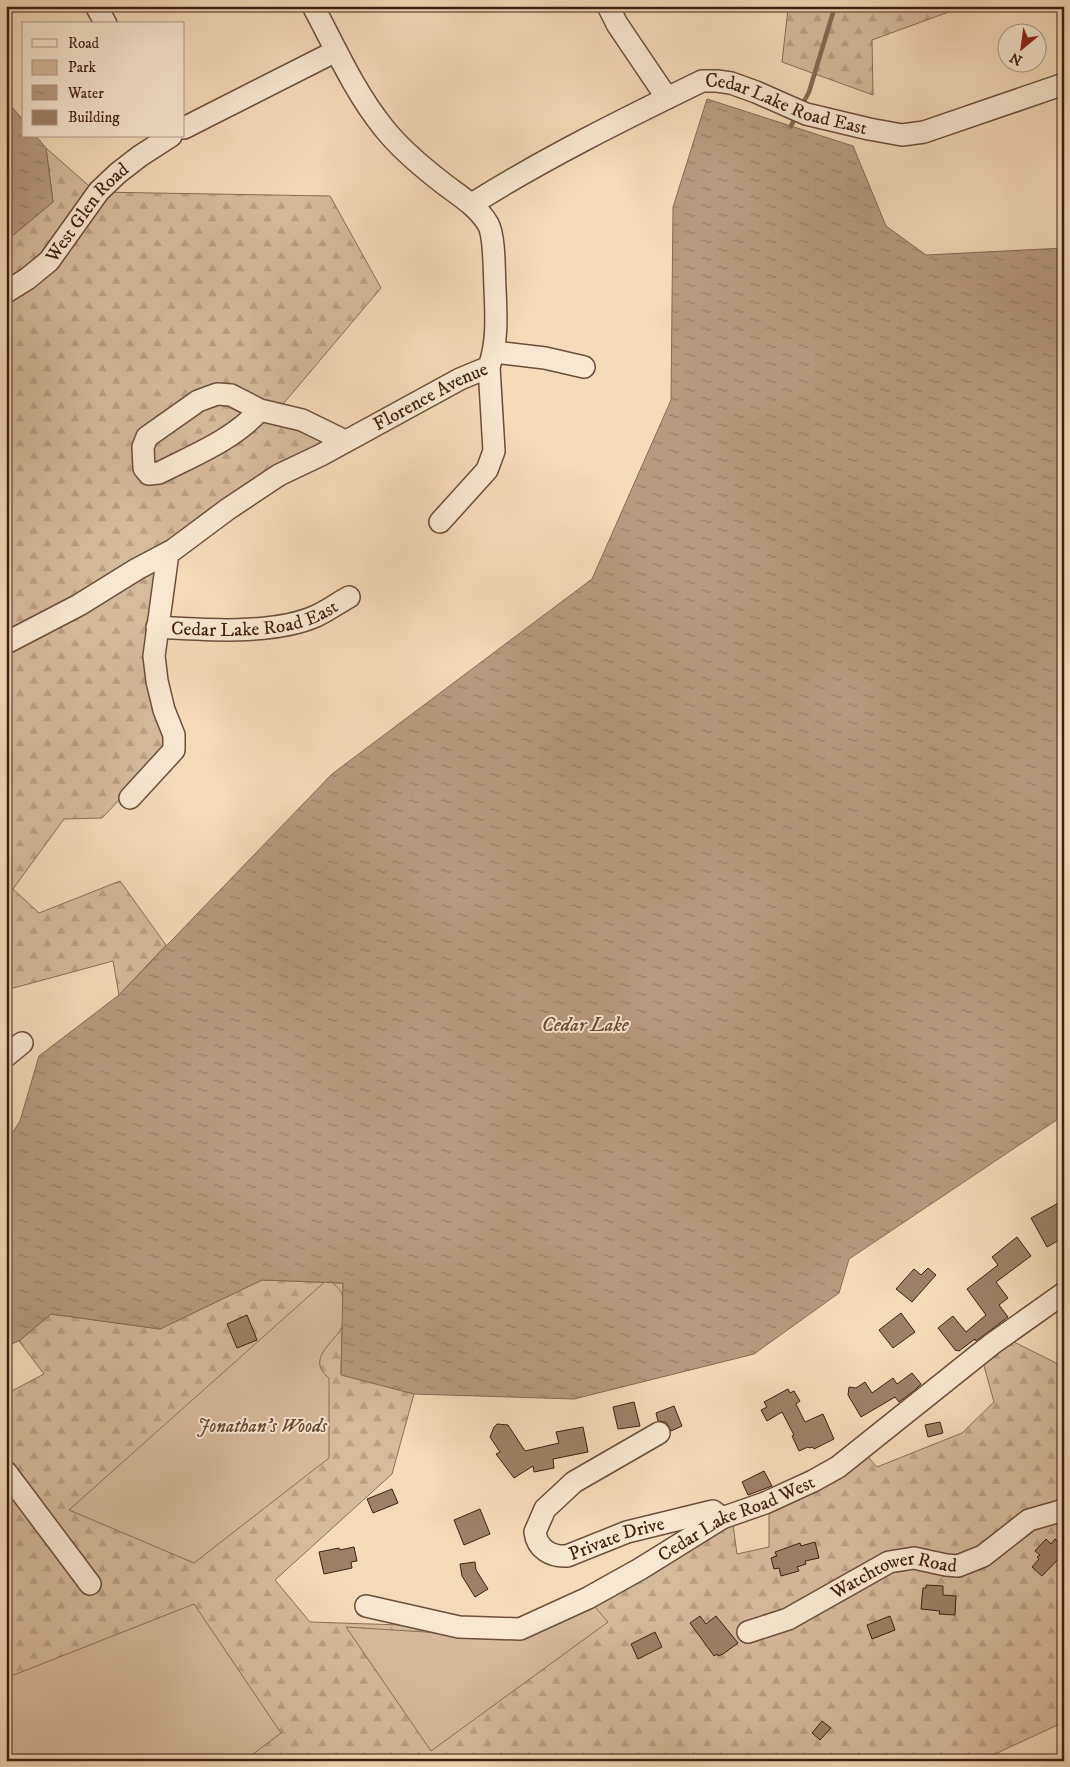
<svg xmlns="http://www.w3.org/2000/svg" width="1070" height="1767" viewBox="0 0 1070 1767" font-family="'IM FELL DW Pica',serif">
  <defs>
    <pattern id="forest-firs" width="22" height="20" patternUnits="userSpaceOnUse" patternTransform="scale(1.25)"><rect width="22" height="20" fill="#d6bb9b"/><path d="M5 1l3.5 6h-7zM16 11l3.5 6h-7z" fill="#b9a084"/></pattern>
    <pattern id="water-ripples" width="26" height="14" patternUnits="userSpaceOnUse" patternTransform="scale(1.25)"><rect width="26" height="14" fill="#b79b7f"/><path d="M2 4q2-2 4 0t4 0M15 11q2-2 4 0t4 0" fill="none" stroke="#967e67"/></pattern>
  </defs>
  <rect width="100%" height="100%" fill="#f5dbb8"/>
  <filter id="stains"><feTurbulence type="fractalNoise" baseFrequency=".004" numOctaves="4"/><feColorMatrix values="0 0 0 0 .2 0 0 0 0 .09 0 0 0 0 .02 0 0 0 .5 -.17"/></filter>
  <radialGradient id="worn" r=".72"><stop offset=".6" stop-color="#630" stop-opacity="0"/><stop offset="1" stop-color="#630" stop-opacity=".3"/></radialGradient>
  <path fill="url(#forest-firs)" stroke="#8a6d56" d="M784,6H965L872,40L873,95L782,62L788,9Z
    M46,148L96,192L330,196L381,288L278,410L344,439L168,553L151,661L167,750L102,818L64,819L13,889L39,913L120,881L166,945L119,995L113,961L6,990V241L53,202Z
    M262,1280L343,1283L341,1374L414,1394L392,1474L275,1580L310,1622L520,1629L732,1517L737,1554L769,1547V1502L862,1450L877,1467L962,1433L994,1402L981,1355L1004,1337L1064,1367V1722L980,1761H6V1394L44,1374L19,1341L51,1314L160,1329Z"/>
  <path fill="#d6bb9b" stroke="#8a6d56" d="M328,1279C343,1291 344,1294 343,1312C343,1316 344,1321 343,1324C339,1340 303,1358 329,1378V1458L194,1563L69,1510Z
    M194,1604L281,1733L244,1761H6V1678Z
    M595,1607L608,1622L431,1751L346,1627L441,1633L559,1617Z"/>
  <path fill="url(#water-ripples)" stroke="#876953" d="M707,99L853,146L886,226L926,255L1064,248V1115L849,1259L839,1293L754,1354L574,1399L414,1394L341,1375L343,1283L262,1280L160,1329L51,1314L19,1341L6,1346V1143L20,1121L39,1056L119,995L332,774L592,579L671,400L673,207Z
    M6,100L24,121V136H36L46,148L53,202L6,241Z"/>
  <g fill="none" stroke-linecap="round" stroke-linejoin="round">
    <path stroke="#876953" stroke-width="4.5" d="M801,107L809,92L835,6
      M791,126L796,116"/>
  </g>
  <path fill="#9d8167" stroke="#3e1f10" d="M1064,1200V1235L1060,1237L1061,1239L1047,1247L1031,1218Z
    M1017,1237L1031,1256L996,1282L1008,1298L999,1305L1008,1317L976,1341L975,1339L959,1351L957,1350L956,1351L938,1328L953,1316L966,1332L986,1315L967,1289L998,1265L992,1257Z
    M928,1268L936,1275L912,1302L896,1289L914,1269L921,1275Z
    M901,1313L915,1332L893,1348L879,1330Z
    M247,1315L257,1340L237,1348L227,1324Z
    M912,1373L921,1384L915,1390L899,1402L895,1397L861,1417L848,1395L849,1387L856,1388L865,1382L872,1393L893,1378L897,1384Z
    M788,1389L790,1393L794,1391L800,1401L796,1404L805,1422L823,1414L834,1439L814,1449L813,1447L809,1448L808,1447L799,1451L792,1436L794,1435L782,1412L767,1421L761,1410L767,1407L764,1402Z
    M634,1402L640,1426L618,1429L613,1407Z
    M674,1406L682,1426L671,1431L666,1422L658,1421L656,1413Z
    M940,1422L943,1433L928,1437L925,1425Z
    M497,1424L508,1425L525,1451L559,1443L556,1432L583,1427L588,1452L553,1459L554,1468L534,1472L533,1466L514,1478L496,1454L500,1452L490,1437L494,1427Z
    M764,1471L772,1486L748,1495L742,1482Z
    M392,1489L398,1503L373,1513L367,1499Z
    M480,1509L490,1534L464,1545L454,1520Z
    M1046,1539L1051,1544L1055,1539L1064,1547V1553L1042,1576L1032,1567L1039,1559L1037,1557L1040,1555L1035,1551Z
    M815,1542L819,1558L805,1561L806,1564L797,1567L799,1571L781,1576L779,1568L774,1569L771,1558L777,1556L775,1552L800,1543L801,1546Z
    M354,1547L357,1561L351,1562L352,1568L324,1574L319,1552L339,1548L340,1550Z
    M475,1562L476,1570L488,1589L475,1597L462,1576L460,1564Z
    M926,1585L943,1586V1595L956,1596L955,1615L939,1614L940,1611L921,1609L923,1588H926Z
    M700,1616L706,1624L716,1616L738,1643L723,1654L718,1656L717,1654L714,1656L690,1623Z
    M890,1616L895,1630L872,1639L867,1625Z
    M655,1632L662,1647L638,1659L631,1644Z
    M822,1721L831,1728L820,1740L812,1733Z"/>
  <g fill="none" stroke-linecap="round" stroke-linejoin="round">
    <g stroke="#6c4e3a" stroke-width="24">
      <g id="minor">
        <path d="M96,6L106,24"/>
        <path d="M608,6L617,24L667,98"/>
        <path d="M184,128L336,51"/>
        <path id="s1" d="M472,204C545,158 624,119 702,81H717L731,83L756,92L806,114L869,129L902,135L924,132L1064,84"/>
        <path id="s2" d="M6,292L27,279L49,261L99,191L118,173L140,156L171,136"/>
        <path d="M494,352L545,358L584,367"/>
        <path d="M260,410C233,440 194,455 159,473L149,474L144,468L143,447L147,437L198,401L217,394L231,395L260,410L302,420L345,441"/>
        <path d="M440,522L487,470L494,451L489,367"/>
        <path id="s3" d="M157,627C202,630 274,635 316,616C327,611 338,603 349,597"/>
        <path id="s4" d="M6,643L79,605L137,569L173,550L228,509L279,475L321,455L460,379L489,367C498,341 496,315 495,288C494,273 495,236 488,224C478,207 460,196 444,184C422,167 400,149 383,127C354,91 335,47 313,6"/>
        <path d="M130,798L174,750V735L164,710L157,681L154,656L168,553"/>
        <path d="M6,1056L22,1043"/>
        <path id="s5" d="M659,1433L574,1482L545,1509L535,1532C537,1549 551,1557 567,1556L627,1532L713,1511L722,1518"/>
        <path d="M6,1472L90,1584"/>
        <path id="s6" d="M366,1606L459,1627L520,1629L588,1598L640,1569L722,1518L765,1503L813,1481L838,1467L992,1344L1064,1293"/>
        <path id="s7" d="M748,1632L788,1619L889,1562L914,1558L946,1565L958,1566L983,1556L1029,1520L1064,1510"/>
      </g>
    </g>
    <use href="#minor" stroke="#f8e8d1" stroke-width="21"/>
  </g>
  <g text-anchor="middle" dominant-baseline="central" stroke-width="4" stroke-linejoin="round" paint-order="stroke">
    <g font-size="19" fill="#3e1f10" stroke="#f8e8d1">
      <text stroke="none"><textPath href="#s1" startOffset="349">Cedar Lake Road East</textPath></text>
      <text stroke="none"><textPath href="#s2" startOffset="115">West Glen Road</textPath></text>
      <text stroke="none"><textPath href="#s4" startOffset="492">Florence Avenue</textPath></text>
      <text stroke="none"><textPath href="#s3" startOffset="99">Cedar Lake Road East</textPath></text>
      <text stroke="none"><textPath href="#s6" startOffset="400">Cedar Lake Road West</textPath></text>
      <text stroke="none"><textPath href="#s5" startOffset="260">Private Drive</textPath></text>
      <text stroke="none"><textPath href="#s7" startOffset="160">Watchtower Road</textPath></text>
    </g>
    <g font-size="19" font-style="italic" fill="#644633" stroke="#f8e8d1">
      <text x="262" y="1426">Jonathan's Woods</text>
    </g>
    <g font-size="20" font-style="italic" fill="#684a37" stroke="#f8e8d1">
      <text x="585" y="1025">Cedar Lake</text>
    </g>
  </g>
  <rect width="1070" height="1767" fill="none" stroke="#f5dbb8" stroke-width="25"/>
  <rect x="8" y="8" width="1055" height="1752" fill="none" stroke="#3e1f10" stroke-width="2.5"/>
  <rect x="12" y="12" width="1045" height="1742" fill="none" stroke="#3e1f10"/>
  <rect x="22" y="22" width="162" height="115" fill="#f8e8d1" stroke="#ae9884"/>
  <rect x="32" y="39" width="25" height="8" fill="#f8e8d1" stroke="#ae9884"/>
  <text x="68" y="48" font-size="15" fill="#3e1f10">Road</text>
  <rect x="32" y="60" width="25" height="15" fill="#d6bb9b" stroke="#ae9884"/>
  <text x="68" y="72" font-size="15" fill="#3e1f10">Park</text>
  <rect x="32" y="85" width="25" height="15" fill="url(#water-ripples)" stroke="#ae9884"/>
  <text x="68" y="98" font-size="15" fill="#3e1f10">Water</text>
  <rect x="32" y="110" width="25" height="15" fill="#9d8167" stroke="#ae9884"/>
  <text x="68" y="122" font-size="15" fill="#3e1f10">Building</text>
  <g transform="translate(1022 48) rotate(209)"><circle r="24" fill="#f8e8d1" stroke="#ae9884"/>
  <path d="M0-4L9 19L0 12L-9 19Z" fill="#8f2418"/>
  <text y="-8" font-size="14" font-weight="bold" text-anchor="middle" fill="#3e1f10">N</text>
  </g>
  <rect width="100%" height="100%" filter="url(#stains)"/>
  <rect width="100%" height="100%" fill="url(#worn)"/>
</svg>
